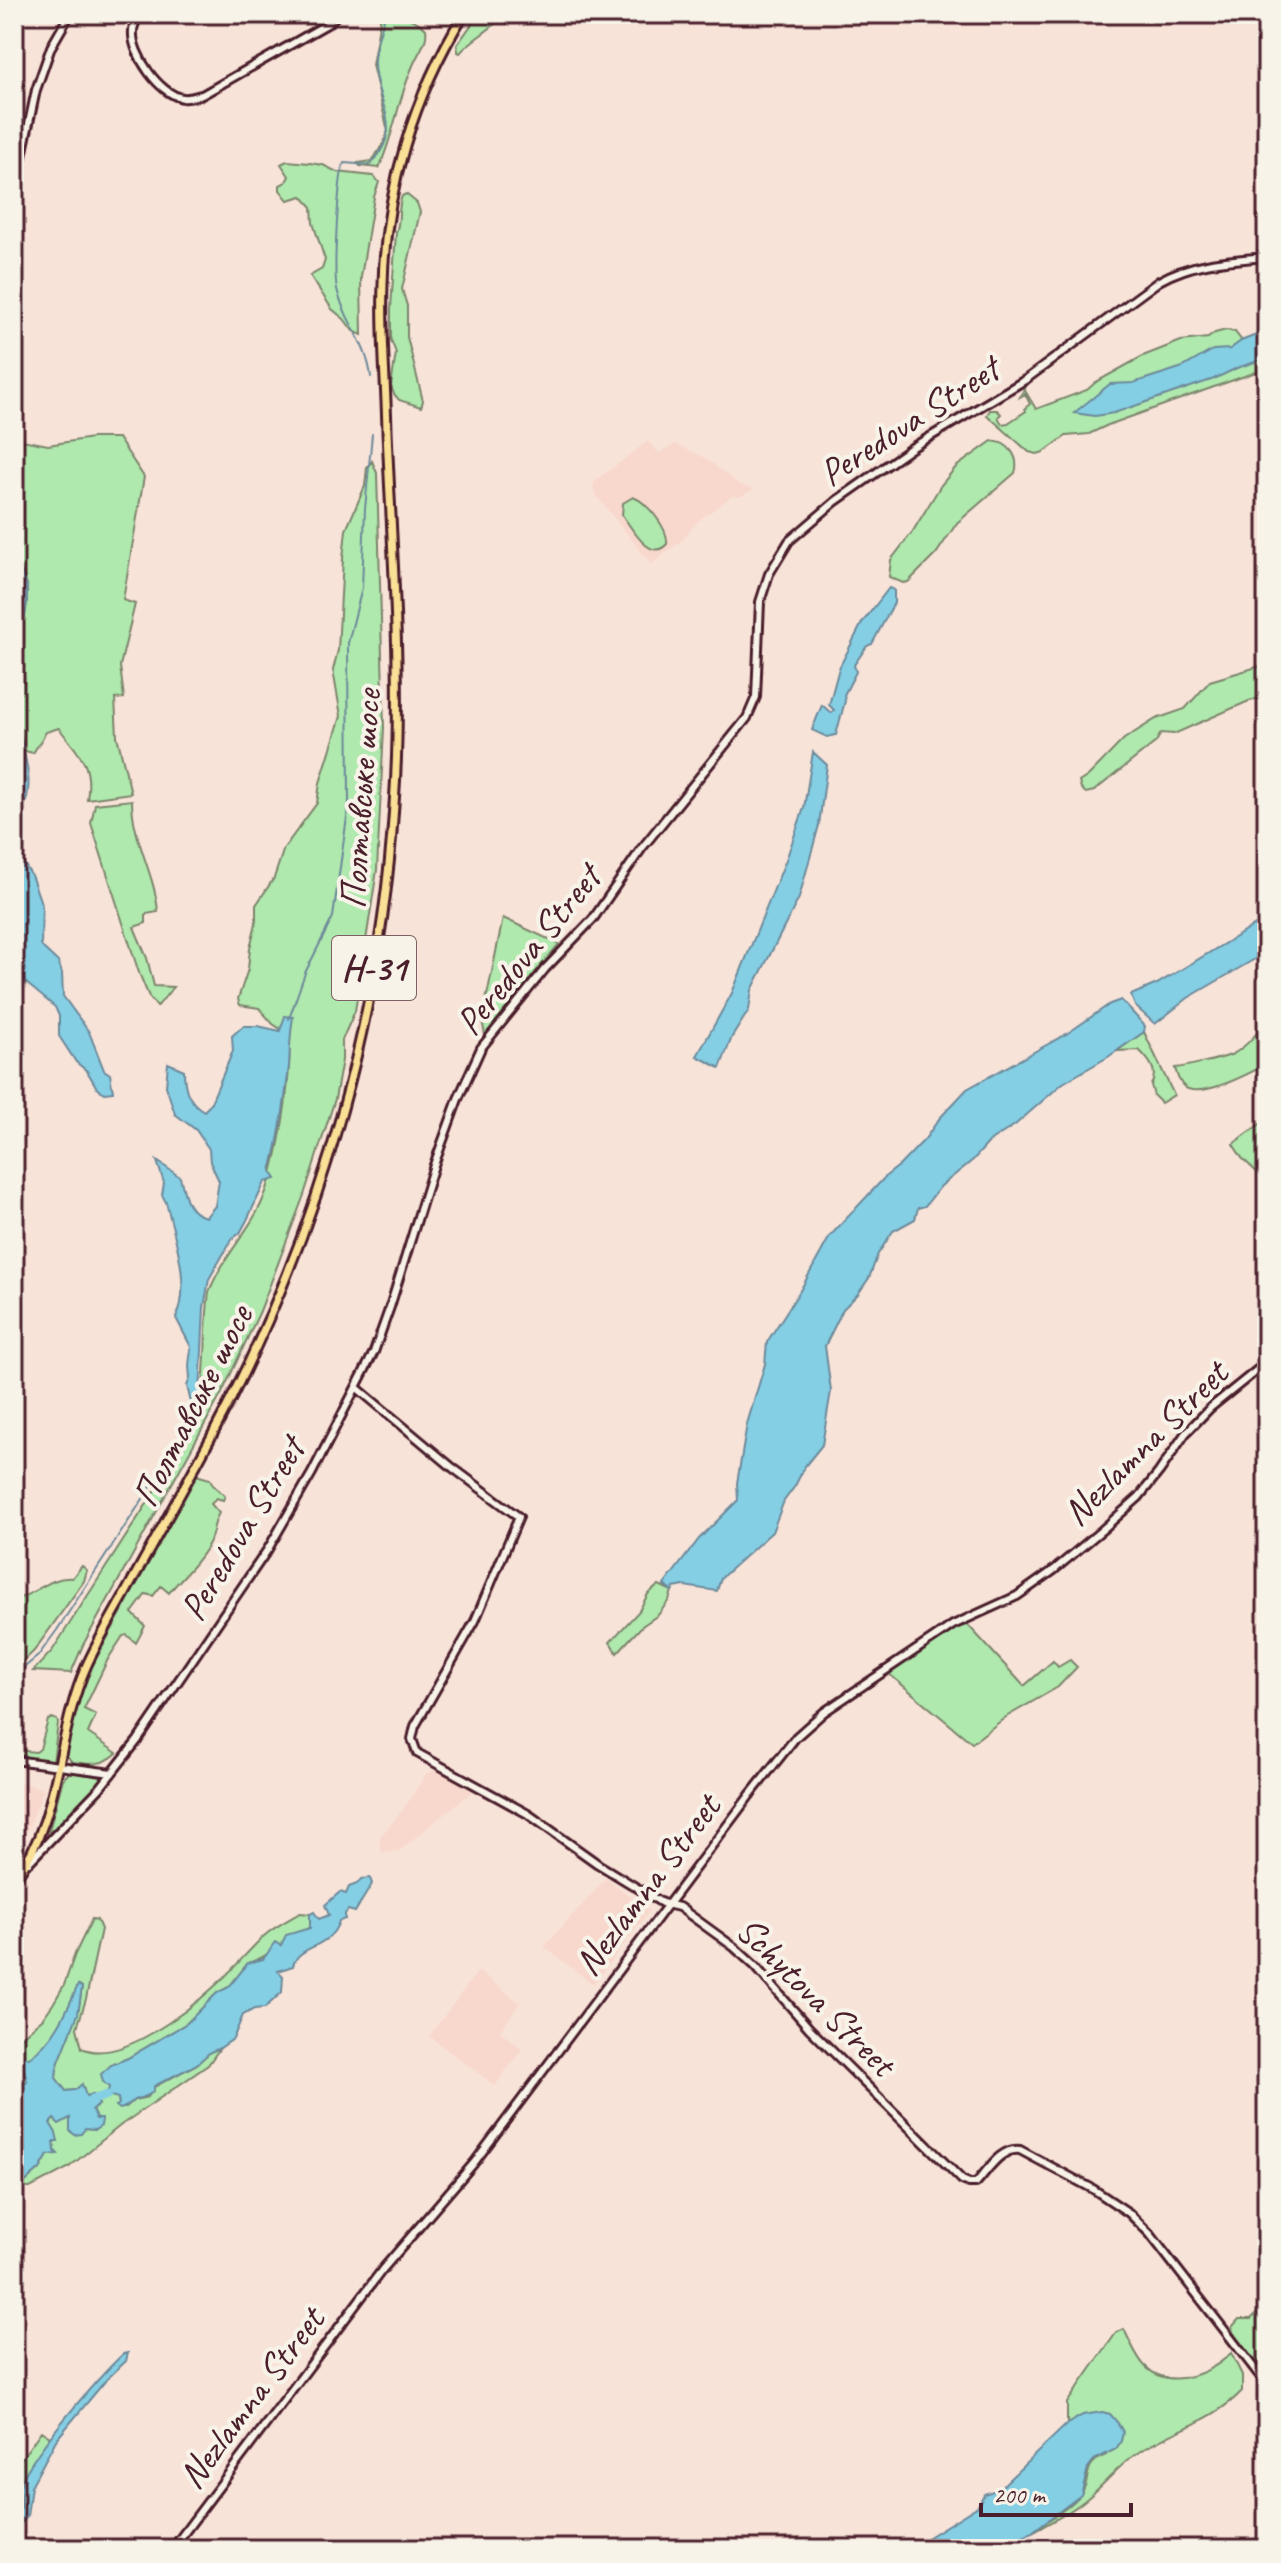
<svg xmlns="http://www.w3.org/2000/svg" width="1281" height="2563" viewBox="0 0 1281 2563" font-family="Caveat,sans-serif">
  <rect width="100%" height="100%" fill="#f8e3d8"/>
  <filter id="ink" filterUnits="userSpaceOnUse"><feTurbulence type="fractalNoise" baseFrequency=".0125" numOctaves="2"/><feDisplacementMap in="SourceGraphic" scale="16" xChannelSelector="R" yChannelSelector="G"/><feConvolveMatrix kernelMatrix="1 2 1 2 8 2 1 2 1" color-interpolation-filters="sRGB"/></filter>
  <g filter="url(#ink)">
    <path fill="#f8d8cd" d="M648,441L659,453L675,444L704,457L740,485L754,489L740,497L732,496L698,521L680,542L651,564L595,494L593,487L595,481Z
      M436,1770L474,1790L399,1851L382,1853L379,1838L404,1808L426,1774Z
      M15,1781L44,1789L21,1847L14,1845Z
      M606,1878L650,1911L593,1984L544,1947Z
      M478,1971L520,2003L500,2031L522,2049L495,2086L429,2036Z"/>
    <path fill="#afe9ad" stroke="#7c846c" stroke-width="2" d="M381,14C397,14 415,18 426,29C428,41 421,48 416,59C399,93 395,132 379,168L360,166L358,163L372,161L383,144L388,131L372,65Z
      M479,14H503L507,20L502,23H496C483,35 471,40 460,53L458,52L457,45Z
      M287,161L310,163L323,165L337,172L373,176L379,182L374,197L361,277L362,335L353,331L344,319L332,309L311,277L310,276L322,269L325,260L313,223L312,207L302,196L288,200L280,190V185L286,182L289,176L281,164Z
      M406,194L417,203L420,212L402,289L407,306V337L423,401L421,407L399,400L394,394L391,386L396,353L391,340V309L396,232C401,220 397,209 402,196Z
      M1226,330L1235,332L1242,341L1267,331V368L1108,425L1089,434L1066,436L1044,452L1037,454L1029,452L987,415L990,410H997L1001,414L998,417L1002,424L1008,423L1026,411L1025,408L1030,404L1025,394L1020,397L1027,383L1024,389L1036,409L1087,390L1096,382L1143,356L1181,341L1208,338L1215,333Z
      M92,438H118L144,477L123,600L135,604L120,666L124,698L115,699L117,736L131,793L87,799C93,763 79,755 59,728L46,732L33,753L25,751L14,713V639L25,616L27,602V585L15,554L14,442L22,440L48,445Z
      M992,441C1009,442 1020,457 1015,473L957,523L936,554L908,582L903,583L889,577L891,560L913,531L941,485L956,467Z
      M372,461L377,473L384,728L377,870L355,1011L342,1040V1060L335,1099L304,1195L260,1311L222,1393L83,1645L71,1673L33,1671L52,1651L188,1440C211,1390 202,1344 209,1292C220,1263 242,1239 257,1212C278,1175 292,1078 289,1035L273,1024L259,1008L240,1005L238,999L248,969L250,948L256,923V905L274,878L284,848L317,803L320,783L341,716L333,670L338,650L343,558L346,530L365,486L367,467Z
      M633,497C647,502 669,529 667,544C650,563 632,528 622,515L623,503Z
      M1267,664V696L1249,701L1174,734L1161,733L1156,742L1094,791L1086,793L1081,789L1079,782L1088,776L1124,739L1156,719L1185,709L1210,681Z
      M132,800C132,840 155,873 158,912L146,914V923L134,927L147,958L154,986L173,987L157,1007L149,997L139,973L91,823L95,804Z
      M503,918L559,944L485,1035L482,1020Z
      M1267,1021V1064C1250,1073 1207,1096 1188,1089C1180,1086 1177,1075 1175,1068C1185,1067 1225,1058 1233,1054C1246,1047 1258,1032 1267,1021Z
      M1144,1032L1174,1095L1161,1103L1154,1096L1151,1085C1159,1071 1149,1060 1139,1050L1117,1051Z
      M1267,1119V1182L1242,1158L1233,1144Z
      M196,1475L210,1479L213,1485L225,1496L223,1500L216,1498L211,1504L219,1513C213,1523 214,1533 209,1543C199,1563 182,1576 169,1593L161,1586L153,1596L146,1594L132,1613L145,1626L136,1643L127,1635L123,1636L108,1659L84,1709L96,1715L88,1733L117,1753C103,1766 90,1765 72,1762L65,1753L79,1700L90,1670Z
      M82,1566L87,1570L84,1581L34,1651L14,1670V1600C36,1594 50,1576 72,1578Z
      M659,1585L672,1591L669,1600L658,1615L642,1626L617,1653L610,1642L639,1611L648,1594Z
      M968,1625L1024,1686L1053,1661L1058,1667L1070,1660L1077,1667L1058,1687L1006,1717L972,1743L888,1673L955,1628Z
      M52,1718L57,1720L58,1723L53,1762C42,1765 26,1758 14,1757V1750L36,1752L40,1749L48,1720Z
      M70,1772L102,1777L103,1780L48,1834L63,1779Z
      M300,1913L310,1914V1928C286,1934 272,1957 248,1963L229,1987L217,1993L187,2023L128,2058L111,2065L109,2087L118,2097L119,2104L125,2108L134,2100L148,2097L154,2087L197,2064L210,2052L220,2048L208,2065L121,2125L68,2168L30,2188H25L24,2183L40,2169L48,2155L55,2151L50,2123L54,2119L70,2118L72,2124L85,2129L95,2130L96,2119L92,2110L99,2104L93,2095L86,2096L75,2090L66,2091L56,2078L57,2067L78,2013L82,1987L79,1985C63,2015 59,2037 29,2059L18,2053L27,2081L14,2089V2043L43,2018L53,2004L64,1985L75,1954L92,1919L97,1920L101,1929L86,1999L77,2028L82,2048C120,2066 190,2009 216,1985C233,1970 247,1952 264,1936C274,1927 288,1920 300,1913Z
      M1267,2296V2362C1249,2364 1242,2345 1233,2332L1232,2327L1239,2319H1251L1264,2306Z
      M1124,2329C1129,2340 1137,2358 1145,2366C1169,2391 1211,2374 1231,2353L1242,2375V2391C1213,2422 1170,2431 1136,2454C1119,2465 1106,2483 1090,2496C1073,2511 1053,2521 1032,2532C1047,2520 1067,2510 1079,2496C1094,2479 1079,2466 1106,2455L1083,2415L1067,2424V2403L1116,2333Z
      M41,2431L50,2437L20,2486L21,2507L14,2519V2469Z"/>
    <path fill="#84cfe4" stroke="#6d899a" stroke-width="2" d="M1267,331V358L1237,368L1214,379L1114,413L1095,416L1074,413L1110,384L1133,383L1183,367L1213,350L1230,349L1241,341Z
      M14,529L15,558L27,585V602L25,616L14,639Z
      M889,588L894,590V603L872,644L867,646L854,665L856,672L844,695L845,701L836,735L827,737L812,730L822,705L831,713L834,710L829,705L839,668L862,623Z
      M14,713C20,744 39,783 21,813H14Z
      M813,752L827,765L819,825L799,898L752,990L749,1010L732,1037L720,1068L697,1056L732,993L787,857L804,808Z
      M14,823H21L23,827V862L31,875L42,906L41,946L58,962L62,973L63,996L89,1032L104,1070L110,1074L113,1092L105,1093L97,1088L87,1071L76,1062L59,1036V1016L55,1007L25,982L14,976Z
      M1267,918V952L1188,998L1155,1024L1135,1006L1131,995L1157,984Z
      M1121,1000L1145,1026L1144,1032L1108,1057L1063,1083L1015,1125L989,1142L973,1160L941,1186L925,1206L918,1208L915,1219L893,1231L878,1254L869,1278L858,1294L843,1309L825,1346L831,1391L822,1445L805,1466L795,1486L784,1501L772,1532L721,1578L717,1591L684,1586L674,1588L672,1591L664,1585L699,1539L738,1500L737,1483L747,1424L765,1364L767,1342L801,1289L830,1236L886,1176L900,1165L925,1139L939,1119L967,1089L1068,1033L1110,1004Z
      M285,1016L293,1017C290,1034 290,1049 289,1066C285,1101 280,1137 271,1171L276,1179L265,1182L247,1220L240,1233L232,1239L209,1279L204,1307L200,1393L195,1416L191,1417L193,1411L187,1386L190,1378L189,1366L191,1347L176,1318C192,1287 174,1235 166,1202L162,1195L164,1183L157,1161L180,1177C185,1194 186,1213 206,1217L215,1206L219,1181L210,1162L209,1149L196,1130L175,1114L166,1086L168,1063L184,1070C184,1088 188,1102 204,1111L210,1105L233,1051L232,1036L243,1026H258L280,1031Z
      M370,1878L372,1884L355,1912L348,1910L345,1914V1919L339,1921C330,1950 298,1944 293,1966L278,1971L283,1976L282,1992L265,2008L254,2009L243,2015L233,2039L220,2048L210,2052L197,2064L154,2086V2090C148,2098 143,2096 134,2100C128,2104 127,2108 120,2109L116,2106L119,2104L118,2098L107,2095L109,2087L103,2082L101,2074L111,2065L128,2058L187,2023L217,1993L229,1987L248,1963L263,1959L276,1942L281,1945L286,1935L310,1928V1914L314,1912L319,1919L329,1915L325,1905L340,1892L346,1894L349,1887L357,1884L361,1879Z
      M78,1985L82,1987L78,2014L57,2067L56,2078L66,2091L75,2090L82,2084L86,2096L93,2094L99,2105L92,2110L96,2119H102L101,2126L95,2130L85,2129L81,2134L75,2135L70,2131V2118L59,2124L54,2119L50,2123L56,2133L58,2141H54L55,2151L58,2154L48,2155L40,2169L24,2183L19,2176L14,2179V2089L27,2081L24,2070L15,2061L18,2052L29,2058C55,2040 66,2013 78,1985Z
      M128,2353L126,2361L106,2380L56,2440L31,2486L27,2517L14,2530C14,2520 18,2516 21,2507C23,2500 20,2494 20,2488C23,2462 101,2375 123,2354Z
      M1102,2412L1110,2414L1118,2423L1123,2432L1121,2441L1116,2449L1094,2460L1088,2468L1081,2495L1032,2532L1002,2549H909L978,2506L984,2494L999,2489L1067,2424L1083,2415Z"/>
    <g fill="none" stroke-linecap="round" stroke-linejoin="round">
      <path stroke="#6d899a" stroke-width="2" d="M371,377C367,342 344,321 337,289C333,272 338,179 344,163L370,165C407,126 375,104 374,64C373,48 382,29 385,14
        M289,1019L305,973L333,917L349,803L348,643L362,588L365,509L372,434
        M14,1676L38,1656L57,1630L175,1450L194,1414"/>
      <path stroke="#84cfe4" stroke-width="9" d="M84,2103L107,2095"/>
      <g stroke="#4a1f2b" stroke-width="12">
        <path id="secondary" d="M139,14C137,20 133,25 133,31C131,54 160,95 183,98C189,99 196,96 202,95L327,24L338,14
          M14,194L36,90L51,47L70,14
          M356,1387L453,1468L519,1517L475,1621L415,1726L412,1739L417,1753L528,1814L598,1864L662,1903L679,1907L734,1947L755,1966L809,2028L962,2180L969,2183H976C988,2170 1001,2147 1020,2150L1093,2189L1129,2213L1150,2234L1267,2385
          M14,1760L112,1773
          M29,1862L100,1788L138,1740L268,1549L312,1473L374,1352L390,1307L434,1165L458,1099L481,1048L545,969L593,919L642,848L747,718L756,697L760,602L769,574L789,541L836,501L913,447L1025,380L1159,281C1192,262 1230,260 1267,257
          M172,2549L382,2270L474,2163L750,1795L796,1737L824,1712L953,1625L1017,1596L1054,1570L1102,1530L1139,1497L1159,1472L1185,1434L1210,1408L1267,1362"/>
      </g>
      <g stroke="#4a1f2b" stroke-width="13">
        <path id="primary" d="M14,1880C62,1818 55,1737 86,1667C99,1638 117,1609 132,1581C166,1520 200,1460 231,1399C324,1214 381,1012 394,805C403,681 392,556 387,431C386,382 381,333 383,284C385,189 414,95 464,14"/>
      </g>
      <use href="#secondary" stroke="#f7f3e8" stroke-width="6"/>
      <use href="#primary" stroke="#fadf96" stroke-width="7"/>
    </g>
  </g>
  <g text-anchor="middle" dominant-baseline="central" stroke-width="8" stroke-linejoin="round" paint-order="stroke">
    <rect fill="#f7f3e8" stroke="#7e5f64" stroke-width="2" x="332" y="936" width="84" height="64" rx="6"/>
    <g font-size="36" font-weight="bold" fill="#4a1f2b">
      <text x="374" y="968">Н-31</text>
    </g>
    <g font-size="38" fill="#4a1f2b" stroke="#f7f3e8">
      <text transform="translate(909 421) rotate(-33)">Peredova Street</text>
      <text transform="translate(360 799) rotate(-86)">Полтавське шосе</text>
      <text transform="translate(528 950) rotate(-51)">Peredova Street</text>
      <text transform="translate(192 1406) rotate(-63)">Полтавське шосе</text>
      <text transform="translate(1145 1443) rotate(-45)">Nezlamna Street</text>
      <text transform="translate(242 1529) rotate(-59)">Peredova Street</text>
      <text transform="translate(647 1885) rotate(-53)">Nezlamna Street</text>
      <text transform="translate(816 1996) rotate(45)">Schytova Street</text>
      <text transform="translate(251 2398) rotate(-53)">Nezlamna Street</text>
    </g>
  </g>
  <rect width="1281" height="2563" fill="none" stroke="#f7f3e8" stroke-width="48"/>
  <rect x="24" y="24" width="1233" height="2515" fill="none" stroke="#4a1f2b" stroke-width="3" filter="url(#ink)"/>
  <path d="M981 2503v12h150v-12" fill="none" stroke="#4a1f2b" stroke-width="4"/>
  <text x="993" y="2503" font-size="24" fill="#4a1f2b" stroke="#f7f3e8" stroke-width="6" paint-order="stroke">200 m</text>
</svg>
